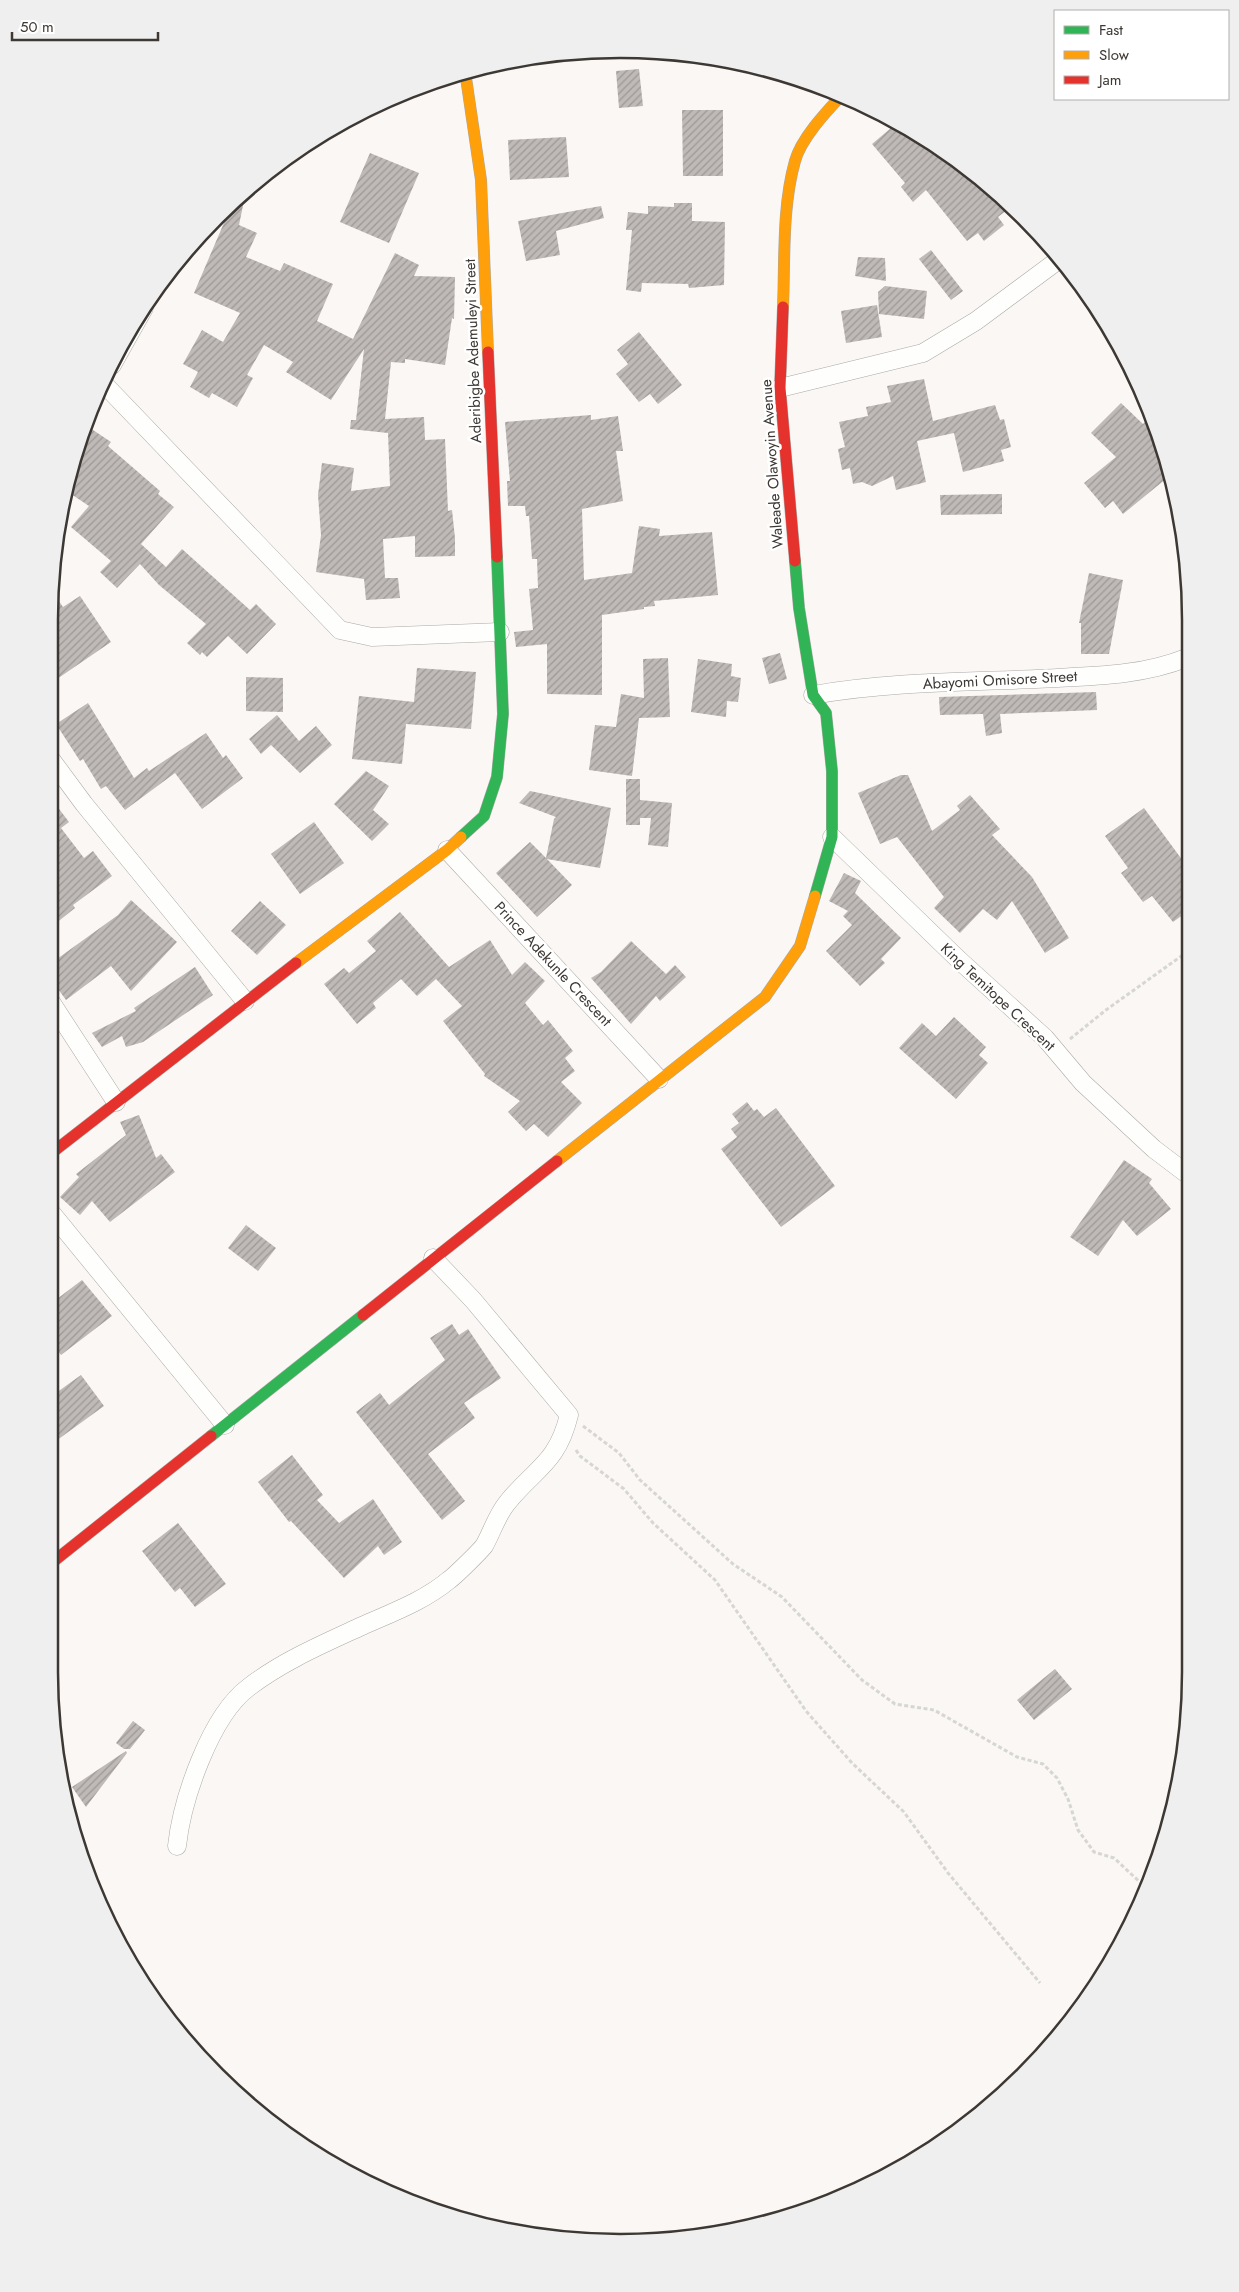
<svg xmlns="http://www.w3.org/2000/svg" width="1239" height="2292" viewBox="0 0 1239 2292" font-family="Jost,sans-serif">
  <defs>
    <pattern id="building-hatch" width="6" height="6" patternUnits="userSpaceOnUse" patternTransform="scale(1.25)"><rect width="6" height="6" fill="#bfbab8"/><path d="M-1 1l2-2M0 6l6-6M5 7l2-2" fill="none" stroke="#9c9896"/></pattern>
  </defs>
  <rect width="100%" height="100%" fill="#faf7f4"/>
  <path fill="url(#building-hatch)" d="M639,69L643,106L619,108L616,71Z
    M682,110H723V176H683Z
    M898,122L996,191L1011,207L998,217L1004,225L984,241L978,233L967,241L926,190L913,202L901,187L905,183L872,144Z
    M566,137L569,177L510,180L508,140Z
    M370,153L419,173L389,243L340,222Z
    M246,191L239,225L257,233L246,257L280,271L284,263L333,284L317,321L353,339L395,253L419,265L414,276L455,277L454,319L452,318L445,365L405,359V363L391,362L385,419L424,417L425,440L445,439L448,511L452,510L455,538V556L415,557V536L383,539L385,578H398L400,598L366,600L364,579L316,572L321,535L318,495L322,463L354,468L351,491L390,486L388,433L350,429L351,420H356L364,349L331,400L286,372L293,362L264,345L247,375L253,378L237,407L212,393L209,398L190,387L198,372L183,364L202,330L223,342L240,313L194,293L232,204Z
    M674,203H692V221L725,222L724,285L689,288L688,284L642,283L641,292L626,290L632,230H626L628,212L648,214V206L674,207Z
    M601,206L604,218L556,231L560,255L526,261L518,221Z
    M931,250L963,291L951,300L919,259Z
    M858,257L885,258L886,281L855,276Z
    M885,286L927,291L924,319L879,314L878,292Z
    M877,305L882,337L846,343L841,311Z
    M639,332L682,385L658,404L650,394L639,402L616,374L628,364L617,350Z
    M924,379L933,421L995,405L1000,420L1004,419L1011,447L1001,450L1004,461L963,472L954,433L917,441L926,482L896,490L893,476L872,486L862,482L853,484L850,468L842,470L838,449L845,447L839,422L868,416L866,407L891,402L887,386Z
    M1121,403L1143,424L1151,416L1167,478L1123,514L1113,501L1105,508L1084,483L1116,457L1091,433Z
    M591,415V420L618,416L623,451H616L623,501L582,509L584,580L632,573L639,526L660,529L659,536L712,532L718,595L654,601L655,606L644,607V609L602,615V695L547,694V644L516,647L514,632L533,630L529,589L538,588L537,559H532L529,516H526L525,506H508L507,481H510L505,422Z
    M87,426L111,442L108,446L160,491L158,494L174,507L141,544L166,567L182,549L250,610L256,604L276,624L247,654L228,636L207,657L202,652L200,655L187,643L206,624L159,585L140,564L117,588L100,572L111,561L71,527L89,506L65,490L68,472Z
    M1002,494V514L941,515L940,495Z
    M1089,573L1123,580L1109,654H1081V623H1079Z
    M50,588L63,607L80,596L111,642L57,679L50,669Z
    M780,653L787,679L769,684L762,658Z
    M668,658L670,717L639,718L632,776L589,770L595,725L616,727L621,694L644,698L643,659Z
    M698,659L732,664L731,676L741,678L738,702L727,701L726,717L691,712Z
    M417,668L476,672L471,729L406,724L402,764L352,759L359,696L414,702Z
    M246,677L283,678V712L246,711Z
    M1096,692L1097,710L1000,714L1002,733L986,736L983,714L940,715L939,697Z
    M88,703L134,778L147,768L149,771L206,733L223,758L226,755L243,778L202,809L175,773L125,810L106,786L101,789L83,759L80,761L56,724Z
    M277,715L299,741L316,726L332,745L300,773L271,745L261,754L249,739Z
    M366,771L389,786L373,810L389,824L372,841L334,804Z
    M901,775H908L932,831L960,810L957,806L970,795L1000,829L992,835L1032,877L1069,938L1045,953L1012,901L997,920L983,909L960,933L934,908L944,897L897,837L880,844L858,793Z
    M626,779H640V800L672,803L668,847L648,845L651,818H640V825H626Z
    M530,791L611,808L600,868L547,859L572,885L537,917L496,873L530,842L546,858L554,819L556,817L519,803Z
    M50,797L69,822L61,828L84,858L93,851L112,876L73,905L75,908L50,928Z
    M1144,808L1186,865L1187,912L1173,922L1152,896L1143,902L1121,873L1128,868L1105,836Z
    M314,822L344,863L300,894L271,854Z
    M844,873L861,881L855,893L901,938L881,959L885,963L860,986L826,951L852,925L843,916L848,911L829,901Z
    M131,900L177,942L131,991L111,966L66,1000L50,978V964L118,915Z
    M260,901L286,925L257,955L231,931Z
    M400,912L449,967L490,940L512,975L525,962L545,981L525,1003L543,1025L548,1020L573,1051L565,1058L575,1071L561,1082L582,1103L548,1137L534,1124L526,1131L508,1112L520,1101L484,1076L485,1074L443,1021L462,1006L436,979L417,996L401,979L373,1003L376,1008L357,1024L324,984L344,968L349,973L376,951L367,941Z
    M631,941L666,974L675,965L686,977L660,1001L656,996L631,1024L591,978L601,972Z
    M195,967L213,995L143,1042L126,1047L122,1036L102,1047L92,1033L136,1011L134,1008Z
    M954,1017L986,1047L979,1055L988,1063L956,1099L899,1048L922,1023L936,1036Z
    M747,1102L754,1111L757,1109L764,1117L776,1108L835,1186L781,1227L721,1149L737,1137L731,1129L739,1123L732,1114Z
    M139,1115L156,1158L161,1154L175,1172L110,1222L92,1201L80,1215L60,1197L79,1177L76,1174L126,1135L120,1122Z
    M1124,1160L1152,1179L1149,1183L1171,1209L1137,1236L1123,1220L1098,1256L1070,1237Z
    M246,1225L276,1248L258,1271L228,1248Z
    M82,1280L112,1316L61,1355L57,1350L49,1356V1305Z
    M452,1324L459,1335L468,1329L501,1378L464,1403L475,1418L428,1454L465,1501L442,1520L356,1412L380,1393L389,1405L445,1360L430,1338Z
    M81,1375L104,1406L49,1446V1398Z
    M292,1455L323,1495L317,1500L339,1523L373,1499L402,1542L384,1555L378,1546L344,1578L291,1521L289,1522L258,1482Z
    M178,1523L226,1584L195,1607L180,1588L175,1592L142,1551Z
    M1055,1669L1072,1689L1034,1720L1017,1700Z
    M133,1721L145,1730L130,1749H124L116,1743Z
    M126,1751L127,1753L86,1807L72,1787Z"/>
  <g fill="none" stroke-linecap="round" stroke-linejoin="round">
    <g stroke="#aca9a6" stroke-width="19">
      <path id="street" d="M112,365L144,308
        M104,384L340,630L372,637L500,632
        M780,388L923,353L976,321L1057,261
        M813,695C887,682 962,682 1036,679C1086,676 1139,677 1186,658
        M50,758L84,804L245,1001
        M832,837L959,960L1045,1038L1083,1083L1154,1149L1187,1174
        M447,850L659,1079
        M49,999L116,1102
        M49,1210L225,1425
        M177,1846C182,1800 210,1716 249,1687C283,1661 323,1644 362,1626C391,1613 424,1601 449,1580C455,1576 480,1551 484,1546C492,1532 497,1515 507,1503C535,1468 557,1464 569,1415L473,1300L433,1258"/>
    </g>
    <g stroke="#aca9a6" stroke-width="12">
      <path id="fast" d="M795,561L799,608L813,695L826,713L832,771V837L815,896
        M461,837L484,816L497,777L503,714L497,557
        M211,1436L363,1315"/>
    </g>
    <g stroke="#aca9a6" stroke-width="12">
      <path id="slow" d="M465,71L481,180L488,352
        M783,307C785,259 782,207 795,161C801,139 825,113 841,96
        M296,963L447,850L461,837
        M557,1161L765,997L800,946L815,896"/>
    </g>
    <g stroke="#aca9a6" stroke-width="12">
      <path id="jam" d="M783,307L780,388L795,561
        M488,352L497,557
        M49,1155L296,963
        M363,1315L557,1161
        M49,1565L211,1436"/>
    </g>
    <path stroke="#d6d6d5" stroke-width="3" stroke-dasharray="4 2.5" stroke-linecap="butt" d="M1070,1039L1106,1010L1187,952
      M583,1426L619,1453L640,1480L733,1564L782,1597L862,1680L895,1704L934,1710L1017,1757L1043,1764L1057,1778L1068,1799L1078,1830L1094,1852L1114,1858L1144,1886
      M576,1450L580,1456L624,1489L653,1523L715,1580L806,1711L852,1763L904,1812L948,1873L1040,1983"/>
    <use href="#street" stroke="#fefefd" stroke-width="18"/>
    <use href="#fast" stroke="#30b455" stroke-width="11"/>
    <use href="#slow" stroke="#ff9f0a" stroke-width="11"/>
    <use href="#jam" stroke="#e5322d" stroke-width="11"/>
  </g>
  <g text-anchor="middle" dominant-baseline="central" stroke-width="5" stroke-linejoin="round" paint-order="stroke">
    <g font-size="15" fill="#3d3833" stroke="#fff">
      <text transform="translate(473 351) rotate(-92)">Aderibigbe Ademuleyi Street</text>
      <text transform="translate(772 464) rotate(-94)">Waleade Olawoyin Avenue</text>
      <text transform="translate(1000 680) rotate(-3)">Abayomi Omisore Street</text>
      <text transform="translate(553 964) rotate(47)">Prince Adekunle Crescent</text>
      <text transform="translate(998 997) rotate(43)">King Temitope Crescent</text>
    </g>
  </g>
  <path d="M0 0H1239V2292H0ZM620 58H620A562 562 0 0 1 1182 620V1672A562 562 0 0 1 620 2234H620A562 562 0 0 1 58 1672V620A562 562 0 0 1 620 58Z" fill="#efefef" fill-rule="evenodd"/>
  <path fill="none" stroke="#3d3833" stroke-width="2.5" d="M620 58H620A562 562 0 0 1 1182 620V1672A562 562 0 0 1 620 2234H620A562 562 0 0 1 58 1672V620A562 562 0 0 1 620 58Z"/>
  <rect x="1054" y="10" width="175" height="90" fill="#ffffff" stroke="#b1afad"/>
  <rect x="1064" y="26" width="25" height="8" fill="#30b455" stroke="#b1afad"/>
  <text x="1099" y="35" font-size="15" fill="#3d3833">Fast</text>
  <rect x="1064" y="51" width="25" height="8" fill="#ff9f0a" stroke="#b1afad"/>
  <text x="1099" y="60" font-size="15" fill="#3d3833">Slow</text>
  <rect x="1064" y="76" width="25" height="8" fill="#e5322d" stroke="#b1afad"/>
  <text x="1099" y="85" font-size="15" fill="#3d3833">Jam</text>
  <path d="M12 32v8h146v-8" fill="none" stroke="#3d3833" stroke-width="2.5"/>
  <text x="20" y="32" font-size="15" fill="#3d3833" stroke="#ffffff" stroke-width="4" paint-order="stroke">50 m</text>
</svg>
